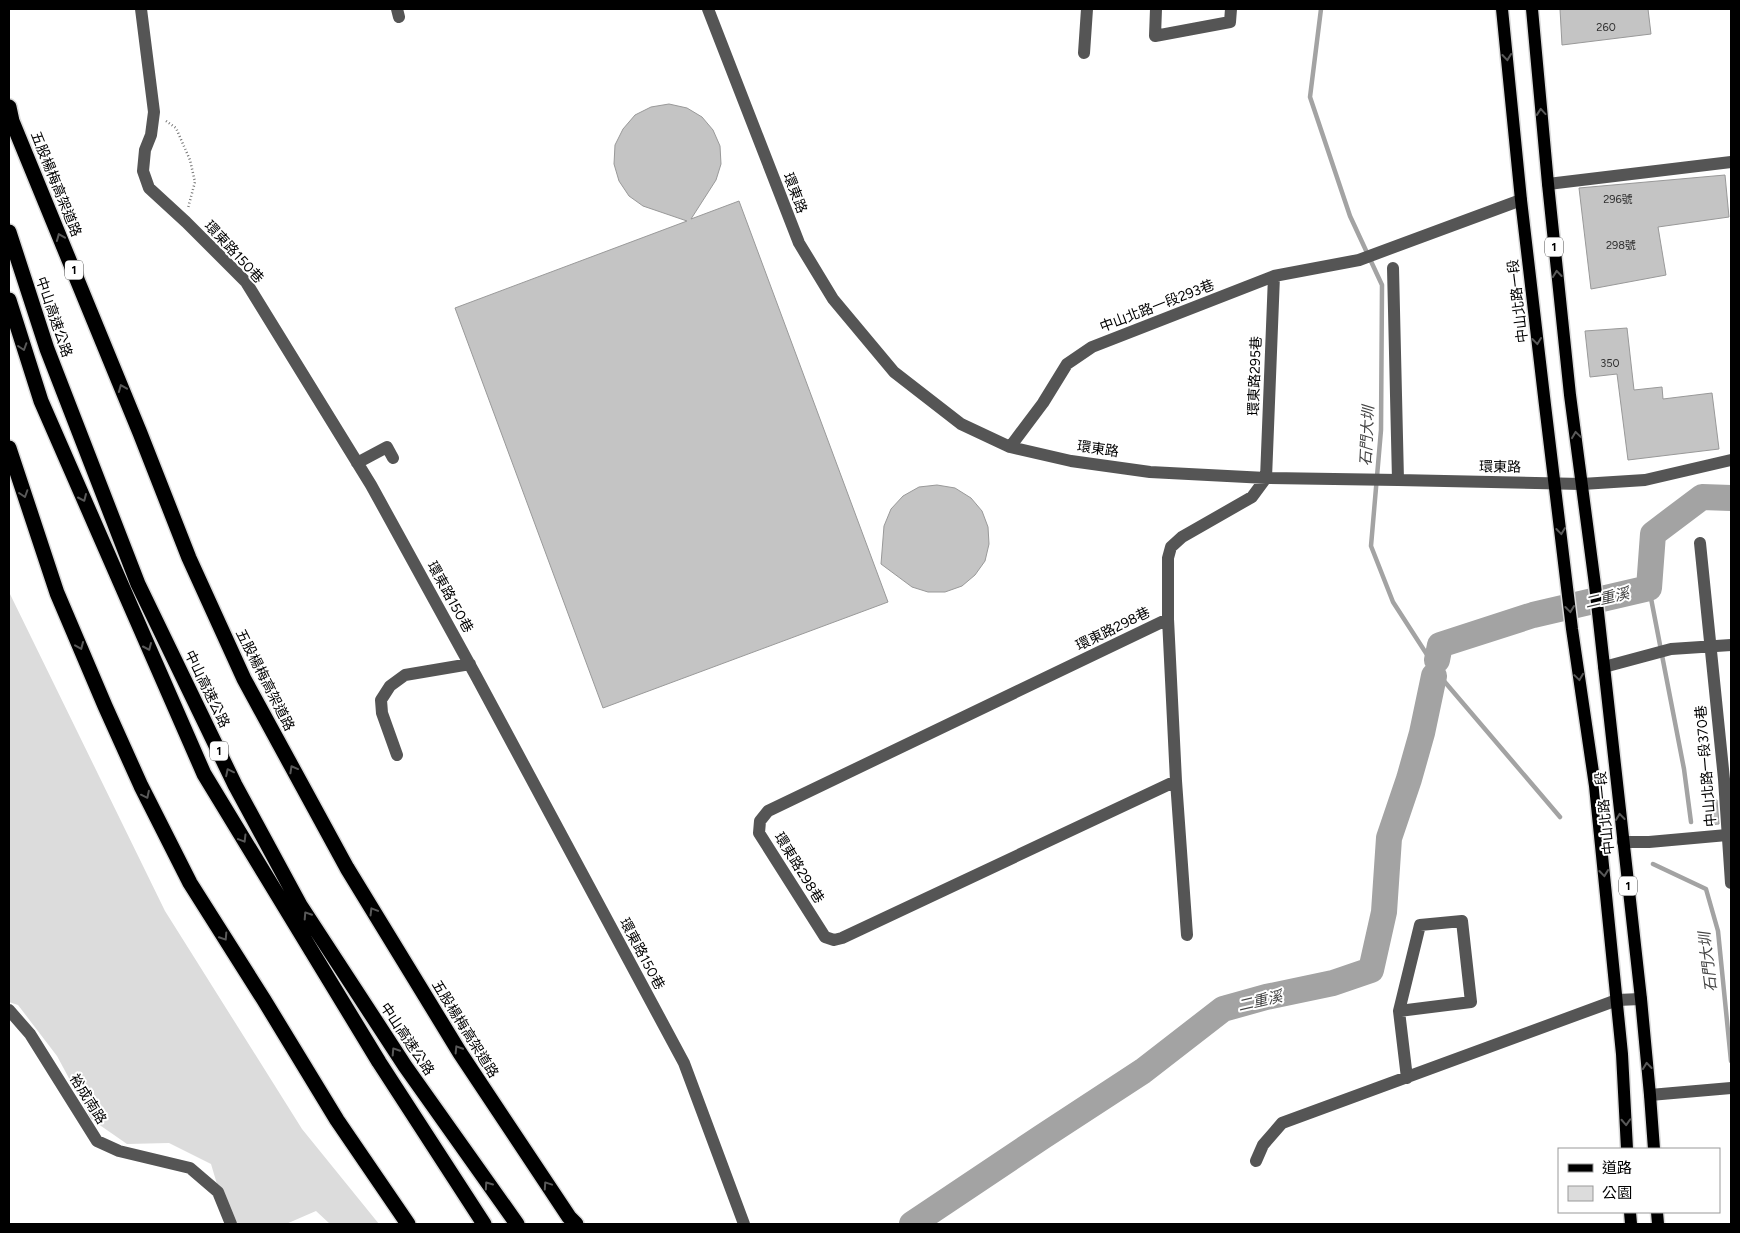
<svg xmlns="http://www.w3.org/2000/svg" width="1740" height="1233" font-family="Figtree,'Noto Sans TC',sans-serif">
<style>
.green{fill:#dcdcdc}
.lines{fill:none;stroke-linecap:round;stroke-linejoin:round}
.stream{stroke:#a3a3a3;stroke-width:4.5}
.river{stroke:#a3a3a3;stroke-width:26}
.building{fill:#c4c4c4;stroke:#999}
.major-casing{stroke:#dbdbdb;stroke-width:15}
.highway-casing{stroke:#dbdbdb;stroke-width:18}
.path{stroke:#777;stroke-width:2.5;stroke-dasharray:1 2.5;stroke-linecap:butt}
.minor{stroke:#555;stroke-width:12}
.major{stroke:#000;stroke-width:12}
.highway{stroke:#000;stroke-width:15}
.oneway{stroke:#595959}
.labels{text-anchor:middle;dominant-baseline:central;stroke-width:4;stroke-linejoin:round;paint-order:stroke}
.number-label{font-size:11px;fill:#313131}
.shield{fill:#fff;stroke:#4c4c4c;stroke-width:1}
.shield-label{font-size:12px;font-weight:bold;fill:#000}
.street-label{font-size:14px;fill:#000;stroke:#fff}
.water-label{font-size:15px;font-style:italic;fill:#444;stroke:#fff}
</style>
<rect width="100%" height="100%" fill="#fff"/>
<path class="green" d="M9,592L165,911L302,1129L379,1224H330L316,1211L286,1224H226L222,1201L211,1164L169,1143L127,1144L91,1119L57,1056L18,1005L9,1002Z"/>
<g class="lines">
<path class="stream" d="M1321,9L1310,97L1350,216L1382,285L1381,430L1371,546L1393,602L1444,681L1560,817
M1649,588L1684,769L1691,822
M1653,864L1706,889L1718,931L1731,1061"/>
<path class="river" d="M1437,660L1440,645L1533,615L1649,588L1653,534L1702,497L1731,498
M912,1224L1042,1137L1143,1071L1223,1009L1266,997L1333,983L1371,970L1384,912L1389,838L1409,779L1422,733L1434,676"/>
</g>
<path class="building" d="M1560,9H1648L1651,34L1562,45Z
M669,104L687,108L702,117L713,130L720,146L721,164L716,180L691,219L739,201L888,602L603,708L455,308L687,221L643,206L629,196L619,181L614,164L615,145L623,129L635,115L651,107Z
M1725,175L1729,217L1658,227L1666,275L1591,289L1579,188Z
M1627,328L1634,390L1662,387L1663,399L1712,393L1719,449L1628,460L1617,374L1590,377L1585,331Z
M937,485L955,488L971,498L982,511L988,527L989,544L985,561L975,575L962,586L945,592H928L912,587L881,564L884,526L891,509L903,496L919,487Z
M1707,800H1717L1719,824L1706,825Z"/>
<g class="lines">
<g class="major-casing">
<path id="major" d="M1502,9L1521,200L1545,405L1572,629L1595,786L1622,1054L1627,1149
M1532,9L1548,184L1570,395L1595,585L1641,999L1650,1095L1654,1149
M1630,1212L1631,1224
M1657,1212L1658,1224"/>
</g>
<g class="highway-casing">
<path id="highway" d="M9,107L12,121L140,433L189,558L244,679L347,868L460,1053L569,1217L576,1224
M9,232L47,349L138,584L235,785L300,905L405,1066L517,1224
M9,300L41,401L204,774L379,1062L484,1224
M9,448L57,593L105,706L141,786L190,883L264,1000L337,1120L408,1224"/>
</g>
<path class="path" d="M166,121L176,128L190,160L195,182L188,208"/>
<path class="minor" d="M141,9L154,112L151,135L145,150L143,171L149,188L186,222L246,282L371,485L476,676L684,1063L744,1224
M397,9L399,17
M708,9L799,243L833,299L894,372L961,424L1010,447L1071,461L1150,472L1266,478L1398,480L1582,484L1645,480L1731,460
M1156,9L1155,36L1230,22L1231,9
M1084,53L1087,9
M1548,184L1731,162
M1393,268L1398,480
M1010,447L1043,403L1067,364L1092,347L1274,276L1359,260L1521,200
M357,463L387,447L393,458
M1700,543L1724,779L1731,883
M1168,619L768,811L760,821L759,833L825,937L834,940L842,938L1176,781
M1604,667L1671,649L1731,645
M397,755L382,713L381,700L390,686L405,675L470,664
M1623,842H1649L1727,835
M1187,935L1176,781L1168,619V558L1171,547L1182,537L1252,497L1266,478L1274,276
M9,1010L30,1034L97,1141L119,1151L190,1168L218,1192L231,1224
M1399,1011L1420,925L1462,921L1471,1002L1399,1011L1407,1078
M1650,1095L1731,1088
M1256,1161L1263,1145L1282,1123L1617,1000L1641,999"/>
<use href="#major" class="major"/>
<use href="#highway" class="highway"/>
</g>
<defs><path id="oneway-chevron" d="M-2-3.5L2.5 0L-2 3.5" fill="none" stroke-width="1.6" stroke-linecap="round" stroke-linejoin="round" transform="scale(1.25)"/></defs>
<g class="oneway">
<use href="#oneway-chevron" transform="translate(1507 57) rotate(84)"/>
<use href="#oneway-chevron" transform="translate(1541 112) rotate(-95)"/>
<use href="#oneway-chevron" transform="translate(60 237) rotate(-112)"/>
<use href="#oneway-chevron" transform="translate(1557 274) rotate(-96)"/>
<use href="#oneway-chevron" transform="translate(1537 341) rotate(83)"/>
<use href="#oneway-chevron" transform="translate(23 347) rotate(72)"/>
<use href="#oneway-chevron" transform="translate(122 388) rotate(-112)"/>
<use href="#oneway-chevron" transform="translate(1576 435) rotate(-98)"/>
<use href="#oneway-chevron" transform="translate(24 494) rotate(72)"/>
<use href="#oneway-chevron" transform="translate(83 498) rotate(66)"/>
<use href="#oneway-chevron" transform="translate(1561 531) rotate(83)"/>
<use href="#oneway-chevron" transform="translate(1570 609) rotate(83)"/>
<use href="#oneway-chevron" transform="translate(80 646) rotate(67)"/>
<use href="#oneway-chevron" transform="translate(148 647) rotate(66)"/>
<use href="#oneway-chevron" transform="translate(1579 677) rotate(82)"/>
<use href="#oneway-chevron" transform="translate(293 769) rotate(-119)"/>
<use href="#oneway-chevron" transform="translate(229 772) rotate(-116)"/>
<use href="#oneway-chevron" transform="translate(146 795) rotate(64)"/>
<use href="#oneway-chevron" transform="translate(1620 817) rotate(-96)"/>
<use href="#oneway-chevron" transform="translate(243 839) rotate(59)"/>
<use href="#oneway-chevron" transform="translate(1604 873) rotate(84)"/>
<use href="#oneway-chevron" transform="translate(373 911) rotate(-121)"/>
<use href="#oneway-chevron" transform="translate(307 915) rotate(-123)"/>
<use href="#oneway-chevron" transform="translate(224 937) rotate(57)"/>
<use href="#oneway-chevron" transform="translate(458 1049) rotate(-122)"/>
<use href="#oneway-chevron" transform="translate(395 1051) rotate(-123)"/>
<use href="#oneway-chevron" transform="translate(1647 1066) rotate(-96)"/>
<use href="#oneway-chevron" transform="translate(1626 1122) rotate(87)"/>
<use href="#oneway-chevron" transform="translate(488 1185) rotate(-125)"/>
<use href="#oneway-chevron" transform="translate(547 1185) rotate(-124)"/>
</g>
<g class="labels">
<g class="number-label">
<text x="1606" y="27">260</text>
<text x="1618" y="199">296號</text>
<text x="1621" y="245">298號</text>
<text x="1610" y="363">350</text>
</g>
<g class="shield">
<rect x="1545" y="237.5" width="18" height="19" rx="4"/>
<rect x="65" y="260.5" width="18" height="19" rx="4"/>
<rect x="210" y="741.5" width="18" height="19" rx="4"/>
<rect x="1619" y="876.5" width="18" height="19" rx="4"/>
</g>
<g class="shield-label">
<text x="1554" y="247">1</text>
<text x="74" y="270">1</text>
<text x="219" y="751">1</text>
<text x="1628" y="886">1</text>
</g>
<g class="street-label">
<text transform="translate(56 184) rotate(68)">五股楊梅高架道路</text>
<text transform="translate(795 193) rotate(69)">環東路</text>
<text transform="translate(234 252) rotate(47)">環東路150巷</text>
<text transform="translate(1518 301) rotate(-97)">中山北路一段</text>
<text transform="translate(1157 306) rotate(-21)">中山北路一段293巷</text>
<text transform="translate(54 317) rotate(71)">中山高速公路</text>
<text transform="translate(1255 376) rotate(-88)">環東路295巷</text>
<text transform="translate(1098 449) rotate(8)">環東路</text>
<text transform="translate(1500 467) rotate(1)">環東路</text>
<text transform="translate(450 597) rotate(61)">環東路150巷</text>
<text transform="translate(1113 629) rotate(-26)">環東路298巷</text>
<text transform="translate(265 680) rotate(63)">五股楊梅高架道路</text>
<text transform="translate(207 689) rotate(64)">中山高速公路</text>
<text transform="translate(1706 766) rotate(-95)">中山北路一段370巷</text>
<text transform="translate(1605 813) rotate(-96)">中山北路一段</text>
<text transform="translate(799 868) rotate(58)">環東路298巷</text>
<text transform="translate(642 954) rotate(62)">環東路150巷</text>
<text transform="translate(465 1029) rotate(58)">五股楊梅高架道路</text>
<text transform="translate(407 1039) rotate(56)">中山高速公路</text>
<text transform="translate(88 1099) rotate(58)">裕成南路</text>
</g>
<g class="water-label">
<text transform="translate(1367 436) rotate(-87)">石門大圳</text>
<text transform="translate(1607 598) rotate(-13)">二重溪</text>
<text transform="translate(1708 962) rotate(-97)">石門大圳</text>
<text transform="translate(1260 1001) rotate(-13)">二重溪</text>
</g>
</g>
<rect width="1740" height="1233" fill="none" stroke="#000000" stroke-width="20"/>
<rect x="1558" y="1148" width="162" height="65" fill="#ffffff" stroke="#999999"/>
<rect x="1568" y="1164" width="25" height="8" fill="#000000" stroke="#999999"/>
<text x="1602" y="1173" font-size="15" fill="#000000">道路</text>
<rect x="1568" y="1186" width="25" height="15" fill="#dcdcdc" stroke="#999999"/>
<text x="1602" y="1198" font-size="15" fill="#000000">公園</text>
</svg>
